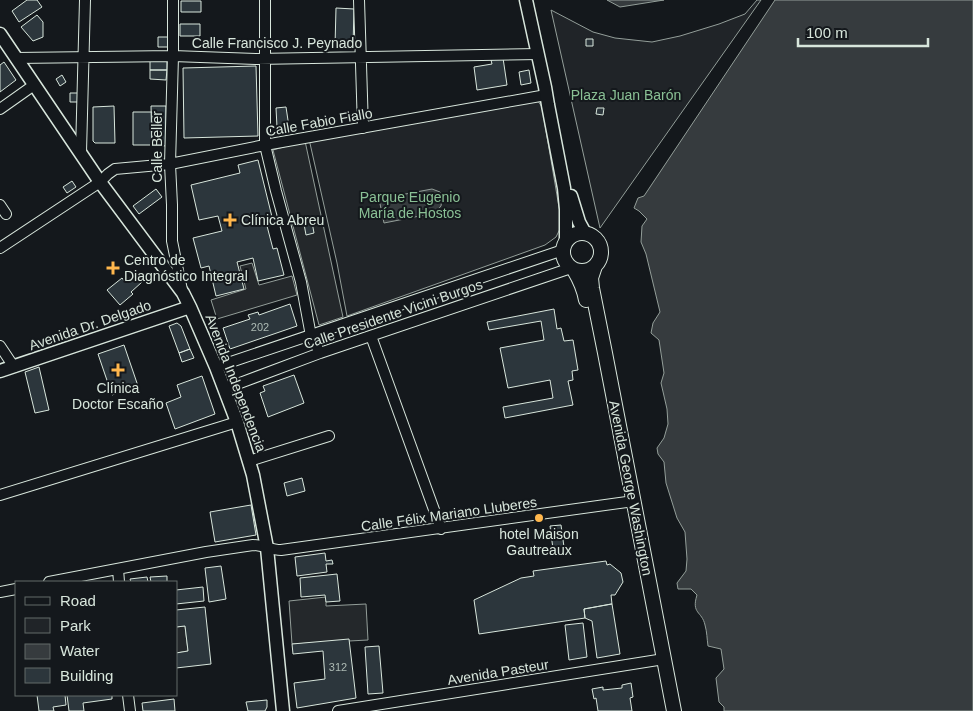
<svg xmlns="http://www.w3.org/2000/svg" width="973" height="711" font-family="Arial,sans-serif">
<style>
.green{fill:#202428;stroke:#939e99}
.parking{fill:#24282b;stroke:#939e99}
.water{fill:#363b3e;stroke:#939e99}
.building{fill:#2c363c;stroke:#d8e6dc}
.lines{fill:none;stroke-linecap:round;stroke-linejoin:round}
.minor-casing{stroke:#d8e6dc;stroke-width:12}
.major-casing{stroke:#d8e6dc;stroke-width:15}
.highway-casing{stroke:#d8e6dc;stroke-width:16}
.minor{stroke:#14181c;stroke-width:10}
.major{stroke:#14181c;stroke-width:12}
.highway{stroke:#14181c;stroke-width:14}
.poi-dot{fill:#ffb74d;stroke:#14181c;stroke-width:2}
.labels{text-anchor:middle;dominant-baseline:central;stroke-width:4;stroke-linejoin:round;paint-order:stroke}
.number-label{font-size:11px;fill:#adbab4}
.street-label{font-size:14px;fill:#d8e6dc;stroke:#14181c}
.park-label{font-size:14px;fill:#8ac095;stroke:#14181c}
.poi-label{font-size:14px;fill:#d8e6dc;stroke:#14181c;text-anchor:start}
</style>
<rect width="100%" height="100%" fill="#14181c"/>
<path class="green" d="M757,0H761L600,228L551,10L593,32L615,38L652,42L680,36L719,24L745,14Z
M538,101L542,107L562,225L556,237L545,245L347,316L337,263L309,139Z"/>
<path class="parking" d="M305,141L343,317L319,325L273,150Z
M252,263L259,285L292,276L297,295L217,319L211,300L246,289L240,266Z
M326,597V606L366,604L368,640L292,644L289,601Z
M185,626L188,651L176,653V627Z"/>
<path class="water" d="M607,0H664L620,7Z
M775,0H973V711H724V707L719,702L716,678L724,669L721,649L708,646C707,639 707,632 705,625C702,611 691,614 697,595L691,589H678L677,583L686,571L687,559L685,532L677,518L666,483L664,462L658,454L657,448L664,438L668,424L667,409L661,383L664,373L659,340L651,333L653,323L660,312L646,254L641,242L642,226L647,219L639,211L634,208L638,198L644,196Z
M432,189L440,192L442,199L441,206L435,213L384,223L379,199Z"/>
<path class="building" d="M27,0H37L42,7L19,22L12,11Z
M181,1H201V12H181Z
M336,8L354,9L353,46H335Z
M37,15L43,22V37L33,41L21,27Z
M180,24H200V36H180Z
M158,37H169V45L167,47H158Z
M586,39H593V46H586Z
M503,58L507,85L477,90L474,67L492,64L491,60Z
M150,59L167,61V70H150Z
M4,62L16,80L0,92V65Z
M256,66L258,136L184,138L183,68Z
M150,70H167L166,80L150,79Z
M529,70L531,83L521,85L519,72Z
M62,75L66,82L60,86L56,79Z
M70,93H78V102H70Z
M588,93L589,99L582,100L581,94Z
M114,106L115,143H95L93,141V107Z
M151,106H166V146L152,145Z
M286,107L289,127L280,129L277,127L276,108Z
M597,108H604L603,115L596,114Z
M133,112H152V145H133Z
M258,160L274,225L267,226L273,249L277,248L284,275L258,281L253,258L237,262L244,289L216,296L209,266L201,268L193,238L222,231L218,216L199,220L191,185L240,173L238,165Z
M72,181L76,187L67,193L63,187Z
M156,189L162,197L139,214L133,206Z
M312,222L314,233L306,235L304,224Z
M135,274L142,282L131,292L133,294L120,305L107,290L122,278L125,282Z
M290,304L297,326L230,349L223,328L250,319L248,315L258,312L259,315Z
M554,309L557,329L561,328L564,341L573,340L578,370L572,371L573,380L568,381L573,405L505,418L503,407L553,398L550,380L508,388L500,348L544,340L541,321L489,330L487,322Z
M177,323L181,326L190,349L179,353L169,326Z
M124,345L138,386L112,395L98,354Z
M190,349L194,358L182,362L179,353Z
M39,367L49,410L35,413L25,372Z
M294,375L304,403L268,417L260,393L265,391L263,386Z
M202,376L215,414L175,429L166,403L181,397L177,385Z
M302,478L305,491L287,496L284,483Z
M251,505L256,535L215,542L210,512Z
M561,525L564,547L553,549L550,526Z
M325,553L326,561L332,560L333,564H326L327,572L297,576L295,557Z
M606,561L607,565L610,564L621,573L623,582L615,595H611L612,604L584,609L585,618L479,634L474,600L521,578L534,576L533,571Z
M221,566L226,599L209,602L205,568Z
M337,574L340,601L326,602L325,595L301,597L300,578Z
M167,576V582H151L150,577Z
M147,577L148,582H131L130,579Z
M203,587L204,601L176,604V590Z
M611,604H612L620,654L597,658L592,621L585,618L584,609Z
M205,607L211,664L176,668V653L188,651L185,626L176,627V610Z
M583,623L587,657L569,660L565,625Z
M349,639L356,698L297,708L294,683L325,679L323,651L293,654L292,644Z
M379,646L383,693L368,694L365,647Z
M631,683L633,697L630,698L632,711H598L596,698L594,699L592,689L603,687V690L622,688V685Z
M37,695H65L66,705L53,707L54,711H39Z
M67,695H112V699L83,703L84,711H69Z
M174,699L175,711H143L142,703Z
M267,700V707L265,711H248L246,702Z"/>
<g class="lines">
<g class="minor-casing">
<path id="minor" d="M173,0V56L170,164L172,205V241L182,290
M265,0V145L276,191L301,282L311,336L320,353
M359,0L363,128
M16,58L173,56L256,59L538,54
M0,109L34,85
M81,152L85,0
M0,205L6,214
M0,248L100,182L108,174L115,169L170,164L265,145L546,95
M371,336L441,529
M0,346L14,367
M216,367L563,250
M224,389L320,353L571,268
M249,461L329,436
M0,495L237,422
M118,569L119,582
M49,582L206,552L253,545C263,545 271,550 281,550L634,501
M0,592L16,589
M128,695L130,711
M338,711L664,659"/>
</g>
<g class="major-casing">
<path id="major" d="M526,0L545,87L548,105L564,188L566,209V241
M0,34L100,182L183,293L190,307L216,367L237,422L253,475L267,548L283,711
M571,196L579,222L585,233
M0,371L190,307"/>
</g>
<g class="highway-casing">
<path id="highway" d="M563 252a19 19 0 1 1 38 0a19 19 0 1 1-38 0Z
M595,266L591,278L592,288L605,353L674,711
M574,270C580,280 584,289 586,300"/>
</g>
<use href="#minor" class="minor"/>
<use href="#major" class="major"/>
<use href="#highway" class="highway"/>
</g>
<g class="poi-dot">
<path d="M227.5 212.5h5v5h5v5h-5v5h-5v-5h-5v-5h5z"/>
<path d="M110.5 260.5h5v5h5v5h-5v5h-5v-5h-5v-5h5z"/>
<path d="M115.5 362.5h5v5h5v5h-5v5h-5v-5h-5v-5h5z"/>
<circle cx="539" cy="518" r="5"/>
</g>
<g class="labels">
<g class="number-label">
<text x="260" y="327">202</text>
<text x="338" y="667">312</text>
</g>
<g class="street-label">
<text x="277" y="43">Calle Francisco J. Peynado</text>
<text transform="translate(319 122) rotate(-10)">Calle Fabio Fiallo</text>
<text transform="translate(157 147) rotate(-90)">Calle Beller</text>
<text transform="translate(393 314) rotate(-19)">Calle Presidente Vicini Burgos</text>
<text transform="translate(90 325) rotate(-19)">Avenida Dr. Delgado</text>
<text transform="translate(236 383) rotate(69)">Avenida Independencia</text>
<text transform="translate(631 488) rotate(79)">Avenida George Washington</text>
<text transform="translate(449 514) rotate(-8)">Calle Félix Mariano Lluberes</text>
<text transform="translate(498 672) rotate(-9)">Avenida Pasteur</text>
</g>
<g class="park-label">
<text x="626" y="95">Plaza Juan Barón</text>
<text x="410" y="197">Parque Eugenio<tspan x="410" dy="16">María de Hostos</tspan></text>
</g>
<g class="poi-label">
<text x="241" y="220">Clínica Abreu</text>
<text x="124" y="260">Centro de<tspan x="124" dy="16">Diagnóstico Integral</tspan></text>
<text x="118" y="388" text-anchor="middle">Clínica<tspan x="118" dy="16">Doctor Escaño</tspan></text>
<text x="539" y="534" text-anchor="middle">hotel Maison<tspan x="539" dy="16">Gautreaux</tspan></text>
</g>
</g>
<rect x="15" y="581" width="162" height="115" fill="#14181c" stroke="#626a69"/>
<rect x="25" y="597" width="25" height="8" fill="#14181c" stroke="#626a69"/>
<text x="60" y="606" font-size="15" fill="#d8e6dc">Road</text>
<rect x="25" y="618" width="25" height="15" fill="#202428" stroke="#626a69"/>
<text x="60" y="631" font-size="15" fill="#d8e6dc">Park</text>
<rect x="25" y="644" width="25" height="15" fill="#363b3e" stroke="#626a69"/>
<text x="60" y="656" font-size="15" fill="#d8e6dc">Water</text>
<rect x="25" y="668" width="25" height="15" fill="#2c363c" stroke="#626a69"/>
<text x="60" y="681" font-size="15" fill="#d8e6dc">Building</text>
<path d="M798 38v8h130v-8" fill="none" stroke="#d8e6dc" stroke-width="2.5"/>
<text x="806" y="38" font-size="15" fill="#d8e6dc" stroke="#14181c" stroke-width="4" paint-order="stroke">100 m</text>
</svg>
